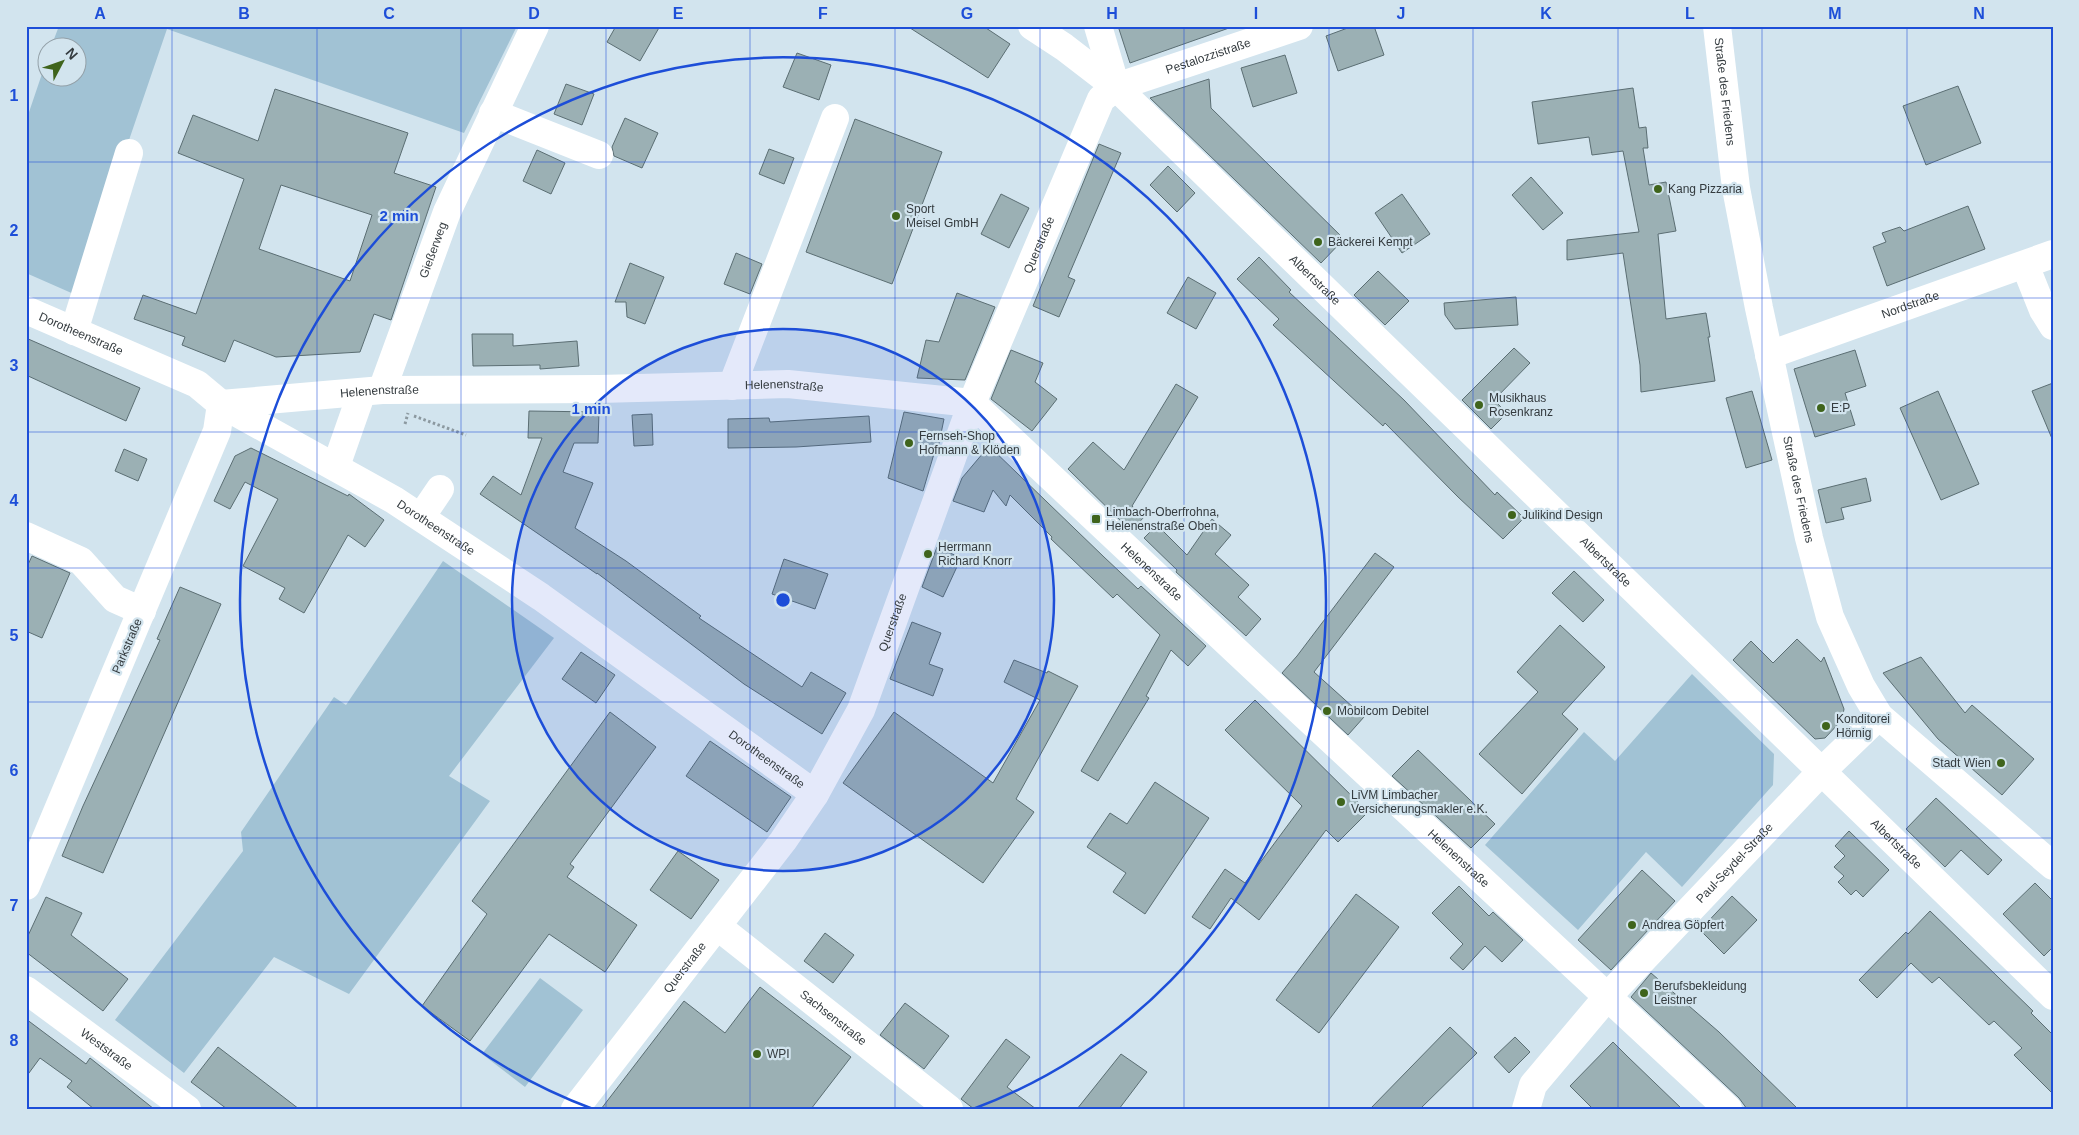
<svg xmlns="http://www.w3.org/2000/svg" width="2079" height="1135" font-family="Arial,sans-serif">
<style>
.green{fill:#a1c2d4}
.building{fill:#9bb0b4;stroke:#5b6e73;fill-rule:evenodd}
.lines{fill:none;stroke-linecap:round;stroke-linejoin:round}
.path{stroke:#8c99a0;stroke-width:3;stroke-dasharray:2.5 2.5;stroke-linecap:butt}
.minor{stroke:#fff;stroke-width:28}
.major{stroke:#fff;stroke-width:28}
.grid{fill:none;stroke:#1d4ed8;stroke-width:1;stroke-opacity:0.55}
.ring{fill:none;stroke:#1d4ed8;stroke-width:2.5}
.poi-dot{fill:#3f641c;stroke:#d2e4ee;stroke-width:2}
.labels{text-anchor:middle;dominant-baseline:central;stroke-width:4.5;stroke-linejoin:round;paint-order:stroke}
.street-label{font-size:12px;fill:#343b3f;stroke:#d2e4ee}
.poi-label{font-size:12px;fill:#343b3f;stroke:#d2e4ee;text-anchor:start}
.centre{fill:#1d4ed8;stroke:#d2e4ee;stroke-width:2.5}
.ring-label{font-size:15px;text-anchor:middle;font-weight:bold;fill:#1d4ed8;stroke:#d2e4ee;stroke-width:4.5;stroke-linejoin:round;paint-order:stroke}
.neatline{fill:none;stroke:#1d4ed8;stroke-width:2}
.grid-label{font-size:16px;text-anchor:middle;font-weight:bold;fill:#1d4ed8}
</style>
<rect width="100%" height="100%" fill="#d2e4ee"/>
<path class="green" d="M59,26H517L464,133L167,29L76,295L26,273V121L47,59L48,78H78V48L51,47Z
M443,561L554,638L449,776L490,801L349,994L274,957L184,1073L115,1020L243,851L241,832L334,697L346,705Z
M1692,674L1774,754L1773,785L1682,887L1646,852L1578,930L1485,845L1584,732L1615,761Z
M540,978L583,1010L525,1087L482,1054Z"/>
<path class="building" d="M616,26H660L640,61L607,42Z
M907,26H983L1010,44L988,78Z
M1118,26H1229V28L1130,63Z
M1353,26H1374L1384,55L1338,71L1326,36Z
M797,53L831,65L819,100L783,87Z
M1285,55L1297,93L1253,107L1241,68Z
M1209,79L1211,108L1344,239L1321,263L1150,98Z
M566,84L594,94L582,125L554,114Z
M1958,86L1981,143L1926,165L1903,106Z
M1633,88L1639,128L1646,127L1648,148H1643L1649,185L1666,182L1676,231L1658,234L1666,319L1706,313L1710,337H1708L1715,381L1641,392L1640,365L1623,253L1567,260V240L1639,232L1623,151L1592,155L1589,137L1538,144L1532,102Z
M275,89L408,133L394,173L436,187L391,320L374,314L360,352L276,357L234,340L225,362L182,345L185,337L134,319L143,295L196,314L244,179L178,153L193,115L258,141ZM281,185L372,215L350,281L259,249Z
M625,118L658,133L642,168L614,156L612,147Z
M855,119L942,152L892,284L806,252Z
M1099,144L1121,153L1068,277L1075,280L1059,317L1033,306Z
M769,149L794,158L784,184L759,174Z
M537,150L565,163L551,194L523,181Z
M1168,166L1195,193L1177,212L1150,185Z
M1531,177L1563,213L1543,230L1512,195Z
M1001,194L1029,208L1009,248L981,234Z
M1402,194L1430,234L1402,253L1375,213Z
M1968,206L1985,249L1887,286L1873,247L1886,242L1882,233L1900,227L1904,231Z
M736,253L762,264L750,294L724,284Z
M1259,257L1291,290L1289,292L1404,400L1495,495L1497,492L1524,518L1503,539L1458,497L1385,423L1383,426L1273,325L1279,319L1237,279Z
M630,263L664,277L645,324L627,317L626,302H615Z
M1378,271L1409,301L1385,325L1354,295Z
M1188,277L1216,293L1196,329L1167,313Z
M957,293L995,307L965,380L917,378L926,340L939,342Z
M1516,297L1518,325L1455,329L1445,315L1444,303Z
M472,334H513V346L577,341L579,366L540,369V365L473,366Z
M26,338L140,388L126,421L26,375Z
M1514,348L1530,363L1494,400L1507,413L1491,429L1462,400Z
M1011,350L1043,363L1035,382L1057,399L1032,431L991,399Z
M1855,350L1866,386L1845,393L1855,425L1815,437L1794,369Z
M2053,383V441L2032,391Z
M1176,384L1198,397L1132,506L1144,517L1131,531L1068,469L1093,442L1124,470Z
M1752,391L1772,460L1746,468L1726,398Z
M1938,391L1979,484L1941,500L1900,408Z
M529,411L599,412L598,443H574L563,472L593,483L575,528L626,561L701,616L699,618L802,687L811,672L846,693L822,734L744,684L597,573V574L480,494L493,476L521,495L542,438H528Z
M904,412L944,419L938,448L936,447L923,491L888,478Z
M652,414L653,445L634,446L632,415Z
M869,416L871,442L796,447L728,448V419L769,418L770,422Z
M989,446L1104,557L1138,589L1141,586L1206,646L1188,666L1171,650L1146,696L1149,698L1098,781L1081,771L1160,635L1117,594L1113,598L1051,539L1052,537L1010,495L1006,506L993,490L984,512L953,501L962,478Z
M251,448L348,496L349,494L384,520L365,547L348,535L304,613L279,599L285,588L243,566L278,499L245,482L230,509L214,501L235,456Z
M124,449L147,459L138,481L115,471Z
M1866,478L1871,501L1841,508L1844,519L1826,523L1818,490Z
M1212,519L1231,535L1215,554L1249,585L1238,597L1261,619L1246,636L1176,572L1177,570L1144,538L1157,525L1187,555Z
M937,547L961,558L943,597L922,587Z
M1375,553L1394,567L1314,672L1364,717L1348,735L1282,673L1297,656Z
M32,556L70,573L42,638L26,631V569Z
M784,559L828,574L815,609L772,594Z
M1574,571L1604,600L1583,622L1552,593Z
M180,587L221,604L103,873L62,856L83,806L160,640L157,639Z
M912,622L941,633L929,664L943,669L933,696L890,679Z
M1560,625L1605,667L1562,714L1578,729L1522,794L1479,754L1538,692L1517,672Z
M1797,639L1821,662L1824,657L1844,709L1842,720L1825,738L1815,739L1733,660L1751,641L1773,663Z
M581,652L615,675L596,703L562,679Z
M1921,657L1965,713L1972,705L2034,759L2002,795L1938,739L1883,673Z
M1014,660L1047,673L1048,671L1078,686L1016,799L1034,812L983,883L843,783L894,712L993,783L1040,700L1004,682Z
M1255,700L1368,812L1338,842L1326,830L1259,920L1231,898L1210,929L1192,917L1225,869L1245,883L1302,806L1225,730Z
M610,712L656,747L570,864L574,867L567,877L637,925L605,972L549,934L470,1041L422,1006L487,914L472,901Z
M710,741L791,797L767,832L686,776Z
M1418,750L1495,824L1471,848L1392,776Z
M1155,782L1209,818L1145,914L1113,892L1126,873L1087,847L1110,813L1127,824Z
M1936,798L2002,860L1988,875L1961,850L1945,867L1906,829Z
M1849,831L1889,870L1863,897L1856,890L1851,895L1838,882L1844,876L1834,867L1845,856L1835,846Z
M678,851L719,880L691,919L650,890Z
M1642,870L1675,901L1611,970L1578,940Z
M2035,883L2053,901V947L2044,956L2003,914Z
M1459,886L1489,916L1493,912L1523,940L1502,962L1485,946L1463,970L1450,958L1463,944L1432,913Z
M1356,894L1399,927L1319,1033L1276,1000Z
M1732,896L1757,920L1724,954L1700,930Z
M46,897L82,913L71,935L128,979L103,1011L26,952V940Z
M1930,911L2033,1011L2031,1013L2053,1035V1094L2014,1055L2022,1048L1994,1021L1989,1025L1939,977L1932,983L1911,963L1877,998L1859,980L1906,932L1908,934Z
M825,933L854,955L833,983L804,961Z
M1651,973L1719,1032L1798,1109H1747L1739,1098L1631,997Z
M760,987L851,1057L811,1109H601L684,1001L725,1033Z
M905,1003L949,1036L924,1069L880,1035Z
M26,1019L86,1064L90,1058L154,1109H94L67,1087L72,1081L40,1058L26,1077Z
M1450,1027L1477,1053L1420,1109H1370Z
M1515,1037L1530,1052L1509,1073L1494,1057Z
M1006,1039L1030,1057L1007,1087L1036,1109H974L961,1099Z
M1613,1042L1628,1057L1682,1109H1593L1570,1086Z
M218,1047L273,1089L299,1109H227L191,1082Z
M1121,1054L1147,1072L1119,1109H1077Z"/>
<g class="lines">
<path class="path" d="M414,416L466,435
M405,424L408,413"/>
<g class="minor">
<path id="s1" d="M1032,26L1064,47L1116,87L2053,996"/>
<path d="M1098,26L1116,87"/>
<path d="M493,113L599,155"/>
<path d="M2025,265L2043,310L2053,326"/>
<path d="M74,331L129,153"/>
<path id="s2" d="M1769,355L2053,254"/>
<path d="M732,386L835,118"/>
<path id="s3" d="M382,390L447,212L535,26"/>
<path id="s4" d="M221,404L382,390L599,389L788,384L972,403L1299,710L1728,1109"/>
<path id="s5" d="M221,404L394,500L541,597L815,794"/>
<path d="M336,466L362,392"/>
<path d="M421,517L440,489"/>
<path d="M26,536L81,561L115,599L142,611"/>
<path id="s6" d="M717,926L949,1109"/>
<path id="s7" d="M575,1109L783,841L815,794L861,710L972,403L1101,99L1116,87L1299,26"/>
<path id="s8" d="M1526,1109L1533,1085L1608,996L1821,772L1879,716"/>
</g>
<g class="major">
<path id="s9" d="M1717,26L1736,188L1759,308L1809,538L1830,617L1861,686L1879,716L2053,866"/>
<path id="s10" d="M26,310L197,384L221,404L217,431L26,886"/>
<path id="s11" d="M26,990L187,1109"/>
</g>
</g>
<path class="grid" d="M172,26V1109M317,26V1109M461,26V1109M606,26V1109M750,26V1109M895,26V1109M1040,26V1109M1184,26V1109M1329,26V1109M1473,26V1109M1618,26V1109M1762,26V1109M1907,26V1109M26,162H2053M26,298H2053M26,432H2053M26,568H2053M26,702H2053M26,838H2053M26,972H2053"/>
<circle cx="783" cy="600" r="271" fill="#1d4ed8" fill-opacity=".12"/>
<g class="ring">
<circle cx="783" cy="600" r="271"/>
<path d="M593 1109A543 543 0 1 1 973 1109"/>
</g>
<g class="poi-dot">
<circle cx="1658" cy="189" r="5"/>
<circle cx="896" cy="216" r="5"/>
<circle cx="1318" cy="242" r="5"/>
<circle cx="1479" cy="405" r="5"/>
<circle cx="1821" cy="408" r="5"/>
<circle cx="909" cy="443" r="5"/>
<circle cx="1512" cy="515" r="5"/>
<rect x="1091" y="514" width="10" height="10" rx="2.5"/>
<circle cx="928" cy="554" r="5"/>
<circle cx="1327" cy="711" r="5"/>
<circle cx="1826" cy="726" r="5"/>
<circle cx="2001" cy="763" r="5"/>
<circle cx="1341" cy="802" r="5"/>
<circle cx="1632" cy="925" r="5"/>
<circle cx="1644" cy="993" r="5"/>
<circle cx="757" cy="1054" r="5"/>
</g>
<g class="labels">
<g class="street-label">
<text stroke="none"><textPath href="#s7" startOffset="1265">Pestalozzistraße</textPath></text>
<text stroke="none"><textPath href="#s9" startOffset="66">Straße des Friedens</textPath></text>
<text stroke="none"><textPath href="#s7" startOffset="990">Querstraße</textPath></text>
<text stroke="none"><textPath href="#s3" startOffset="149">Gießerweg</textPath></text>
<text stroke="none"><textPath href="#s1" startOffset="381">Albertstraße</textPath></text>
<text stroke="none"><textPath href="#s2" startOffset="150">Nordstraße</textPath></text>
<text stroke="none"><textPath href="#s10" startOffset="60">Dorotheenstraße</textPath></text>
<text stroke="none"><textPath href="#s4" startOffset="564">Helenenstraße</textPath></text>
<text stroke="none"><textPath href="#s4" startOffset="159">Helenenstraße</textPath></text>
<text stroke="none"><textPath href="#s9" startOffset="471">Straße des Friedens</textPath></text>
<text stroke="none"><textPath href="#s5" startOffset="248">Dorotheenstraße</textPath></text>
<text stroke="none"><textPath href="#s1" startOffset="786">Albertstraße</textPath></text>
<text stroke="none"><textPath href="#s4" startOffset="999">Helenenstraße</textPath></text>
<text stroke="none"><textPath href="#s7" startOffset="585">Querstraße</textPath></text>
<text transform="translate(127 646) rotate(-67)">Parkstraße</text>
<text stroke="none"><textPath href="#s5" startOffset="652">Dorotheenstraße</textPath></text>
<text stroke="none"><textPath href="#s1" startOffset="1191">Albertstraße</textPath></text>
<text stroke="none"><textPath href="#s4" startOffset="1419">Helenenstraße</textPath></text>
<text stroke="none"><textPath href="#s8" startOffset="325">Paul-Seydel-Straße</textPath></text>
<text stroke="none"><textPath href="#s7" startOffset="179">Querstraße</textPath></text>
<text stroke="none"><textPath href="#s6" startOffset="148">Sachsenstraße</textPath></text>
<text stroke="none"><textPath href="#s11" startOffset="100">Weststraße</textPath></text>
</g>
<g class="poi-label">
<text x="1668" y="189">Kang Pizzaria</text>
<text x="906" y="209">Sport<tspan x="906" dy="14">Meisel GmbH</tspan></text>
<text x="1328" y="242">Bäckerei Kempt</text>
<text x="1489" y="398">Musikhaus<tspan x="1489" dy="14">Rosenkranz</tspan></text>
<text x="1831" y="408">E:P</text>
<text x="919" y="436">Fernseh-Shop<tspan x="919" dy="14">Hofmann &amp; Klöden</tspan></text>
<text x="1106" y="512">Limbach-Oberfrohna,<tspan x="1106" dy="14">Helenenstraße Oben</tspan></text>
<text x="1522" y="515">Julikind Design</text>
<text x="938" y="547">Herrmann<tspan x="938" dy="14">Richard Knorr</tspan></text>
<text x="1337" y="711">Mobilcom Debitel</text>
<text x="1836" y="719">Konditorei<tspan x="1836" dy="14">Hörnig</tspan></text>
<text x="1991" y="763" text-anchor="end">Stadt Wien</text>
<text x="1351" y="795">LiVM Limbacher<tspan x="1351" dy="14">Versicherungsmakler e.K.</tspan></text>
<text x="1642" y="925">Andrea Göpfert</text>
<text x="1654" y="986">Berufsbekleidung<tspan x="1654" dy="14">Leistner</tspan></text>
<text x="767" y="1054">WPI</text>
</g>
</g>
<circle cx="783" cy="600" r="8" class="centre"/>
<g class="ring-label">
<text x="399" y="221">2 min</text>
<text x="591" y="414">1 min</text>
</g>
<rect width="2079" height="1135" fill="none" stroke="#d2e4ee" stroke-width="55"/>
<g transform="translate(62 62) rotate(49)"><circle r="24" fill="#d2e4ee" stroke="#93a0a8"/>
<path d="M0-4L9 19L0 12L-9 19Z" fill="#3f641c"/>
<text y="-8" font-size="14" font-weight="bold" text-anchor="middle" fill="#343b3f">N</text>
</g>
<rect x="28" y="28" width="2024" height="1080" class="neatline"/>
<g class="grid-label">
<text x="100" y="19">A</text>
<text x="244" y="19">B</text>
<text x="389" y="19">C</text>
<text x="534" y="19">D</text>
<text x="678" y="19">E</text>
<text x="823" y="19">F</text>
<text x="967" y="19">G</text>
<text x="1112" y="19">H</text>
<text x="1256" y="19">I</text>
<text x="1401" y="19">J</text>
<text x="1546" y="19">K</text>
<text x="1690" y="19">L</text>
<text x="1835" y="19">M</text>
<text x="1979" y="19">N</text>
<text x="14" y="101">1</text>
<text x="14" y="236">2</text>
<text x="14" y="371">3</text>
<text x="14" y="506">4</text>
<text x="14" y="641">5</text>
<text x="14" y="776">6</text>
<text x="14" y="911">7</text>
<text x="14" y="1046">8</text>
</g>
</svg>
